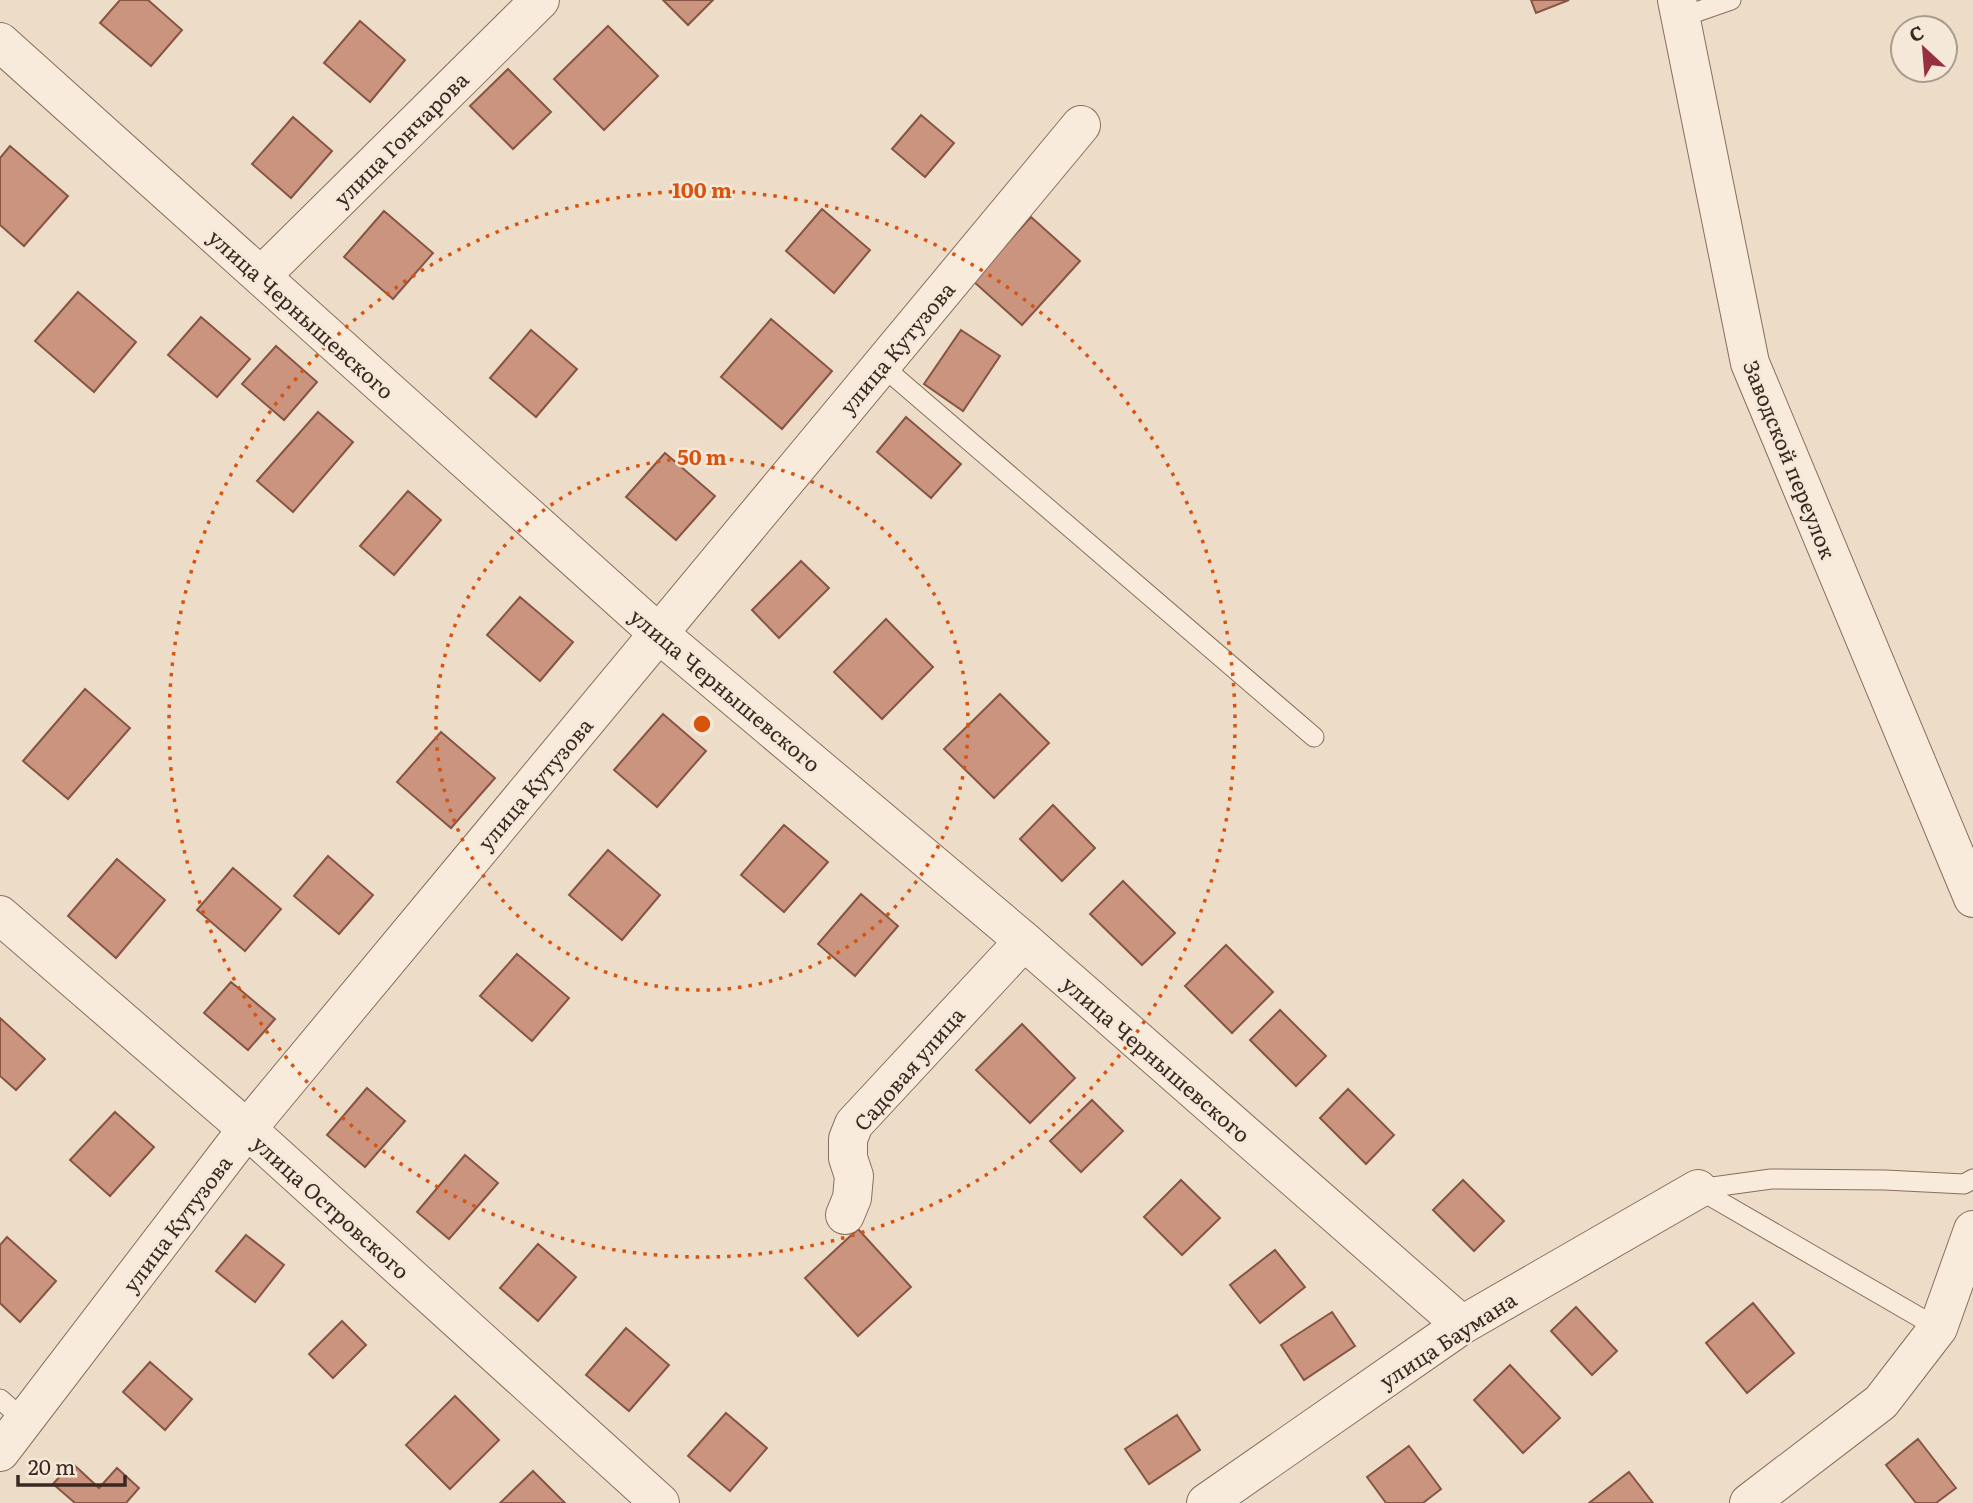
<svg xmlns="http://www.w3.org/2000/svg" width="1973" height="1503" font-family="Literata,serif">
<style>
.building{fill:#ca947f;stroke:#875544;stroke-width:2}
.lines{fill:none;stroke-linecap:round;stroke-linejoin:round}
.lane-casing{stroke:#896e5e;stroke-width:21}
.street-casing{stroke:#896e5e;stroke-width:40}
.lane{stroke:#f8ebdb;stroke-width:19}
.street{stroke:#f8ebdb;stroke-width:38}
.ring{fill:none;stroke:#d7540e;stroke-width:3.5;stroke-dasharray:3.5 7}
.labels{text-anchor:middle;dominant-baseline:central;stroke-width:5;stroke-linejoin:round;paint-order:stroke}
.street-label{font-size:21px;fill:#3a2921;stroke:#f5e8d8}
.centre{fill:#d7540e;stroke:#f5e8d8;stroke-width:3.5}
.ring-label{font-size:21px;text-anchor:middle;font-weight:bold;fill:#d7540e;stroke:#f5e8d8;stroke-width:5;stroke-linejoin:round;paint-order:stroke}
</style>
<rect width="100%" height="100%" fill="#edddc8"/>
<path class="building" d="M120,0H148L182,30L151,66L100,23Z
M663,0H713L688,25Z
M1531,0H1569L1536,13Z
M360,21L405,60L370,102L324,63Z
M608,26L658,76L604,130L554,79Z
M508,69L551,112L513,149L470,106Z
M921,115L954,143L925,177L892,149Z
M293,117L332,151L291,198L252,164Z
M10,146L68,196L24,246L0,225V158Z
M822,209L870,250L834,293L786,251Z
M384,211L433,253L393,299L344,257Z
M1031,217L1080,261L1022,325L973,281Z
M78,292L136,342L94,392L35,341Z
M201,317L250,359L217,397L168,355Z
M771,319L832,371L782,429L721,377Z
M531,330L577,369L536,417L490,378Z
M961,330L1000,356L963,411L924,384Z
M276,346L317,382L284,420L242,384Z
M318,412L353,442L293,512L257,481Z
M906,417L961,464L931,498L877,452Z
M665,453L715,496L676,540L626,497Z
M408,491L441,520L394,575L360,546Z
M801,561L829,588L779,638L752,610Z
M520,597L573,642L540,681L487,635Z
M886,619L933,667L882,719L834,672Z
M85,689L130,728L68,799L23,761Z
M1000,694L1049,743L994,798L944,749Z
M663,714L706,751L657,807L614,770Z
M441,732L495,778L451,828L397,782Z
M1053,805L1095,848L1062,881L1020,839Z
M784,825L828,862L784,912L741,875Z
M608,850L660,895L622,940L569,895Z
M328,856L373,895L339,934L294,896Z
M117,859L165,900L116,958L68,916Z
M233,868L281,909L245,951L197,910Z
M1123,881L1175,933L1142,965L1090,914Z
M861,894L898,926L855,976L818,944Z
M1226,945L1273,992L1232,1033L1185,986Z
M517,954L569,998L532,1041L480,996Z
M231,982L275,1019L248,1050L204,1013Z
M1280,1010L1326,1056L1296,1086L1250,1040Z
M0,1018L45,1059L16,1090L0,1076Z
M1022,1024L1075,1078L1030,1123L976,1070Z
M367,1088L405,1121L365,1167L327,1135Z
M1348,1089L1394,1135L1366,1164L1320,1118Z
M1092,1100L1123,1131L1081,1172L1050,1141Z
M115,1112L154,1147L110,1196L70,1160Z
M465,1155L498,1183L449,1239L417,1212Z
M1181,1180L1220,1218L1182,1255L1144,1217Z
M1463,1180L1504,1221L1474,1251L1433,1210Z
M858,1229L911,1287L858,1336L805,1278Z
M246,1235L284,1265L255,1302L216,1271Z
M7,1237L56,1281L20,1322L0,1303V1245Z
M538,1244L576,1277L538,1321L500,1288Z
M1275,1250L1305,1287L1260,1323L1230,1285Z
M1753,1303L1794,1353L1747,1393L1706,1343Z
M1576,1307L1617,1351L1592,1375L1551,1331Z
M1332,1312L1355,1346L1304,1380L1281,1345Z
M342,1321L366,1345L333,1378L309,1354Z
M626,1328L669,1365L629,1411L586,1375Z
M150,1362L192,1399L165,1430L123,1392Z
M1510,1365L1560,1418L1523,1453L1474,1400Z
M455,1396L499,1440L450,1489L406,1445Z
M726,1413L767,1448L730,1491L688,1456Z
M1177,1415L1200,1450L1149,1484L1125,1449Z
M1918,1439L1956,1488L1936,1503H1916L1886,1465Z
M1409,1446L1441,1489L1423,1503H1386L1367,1477Z
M72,1463L99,1488L117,1468L139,1488L126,1503H75L53,1484Z
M533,1471L565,1503H500Z
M1629,1472L1653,1503H1589Z"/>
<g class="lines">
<g class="lane-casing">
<path id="lane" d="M1682,17L1731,0
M881,365L1314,737
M1938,1328L1698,1189L1771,1179L1885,1180L1964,1184L1973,1179
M0,1399L25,1421"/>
</g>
<g class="street-casing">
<path id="street" d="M1677,0L1750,363L1973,898
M0,42L658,633L1024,941L1462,1325
M261,276L540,0
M0,915L247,1129L660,1503
M845,1215L852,1198L854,1176L848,1158V1139L854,1124L1024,941
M0,1452L247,1129L1081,125
M1206,1503L1462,1325L1698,1189
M1749,1503L1881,1402L1938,1328L1973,1230"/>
</g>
<use href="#lane" class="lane"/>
<use href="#street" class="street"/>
</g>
<g class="ring">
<circle cx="702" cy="724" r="266"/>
<circle cx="702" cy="724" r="533"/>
</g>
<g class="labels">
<g class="street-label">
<text transform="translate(400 138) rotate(-45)">улица Гончарова</text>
<text transform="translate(302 313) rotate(42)">улица Чернышевского</text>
<text transform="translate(896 347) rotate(-50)">улица Кутузова</text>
<text transform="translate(1791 459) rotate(68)">Заводской переулок</text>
<text transform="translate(726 689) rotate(40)">улица Чернышевского</text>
<text transform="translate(534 783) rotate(-50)">улица Кутузова</text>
<text transform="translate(1157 1058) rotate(41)">улица Чернышевского</text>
<text transform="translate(908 1068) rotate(-49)">Садовая улица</text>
<text transform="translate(332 1206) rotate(42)">улица Островского</text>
<text transform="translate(176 1223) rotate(-53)">улица Кутузова</text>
<text transform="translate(1447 1339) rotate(-33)">улица Баумана</text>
</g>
</g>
<circle cx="702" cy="724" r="10" class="centre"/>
<g class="ring-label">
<text x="702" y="198">100 m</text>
<text x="702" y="465">50 m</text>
</g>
<g transform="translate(1924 49) rotate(334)"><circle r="33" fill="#f5e8d8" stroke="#aa9c8f" stroke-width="2"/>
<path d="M0-5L12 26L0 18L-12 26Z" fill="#962f3f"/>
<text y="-10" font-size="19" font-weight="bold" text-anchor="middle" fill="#3a2921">С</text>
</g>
<path d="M18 1475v10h107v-10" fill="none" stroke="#3a2921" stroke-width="3.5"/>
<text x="28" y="1475" font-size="21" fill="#3a2921" stroke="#f5e8d8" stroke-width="5" paint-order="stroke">20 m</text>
</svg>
